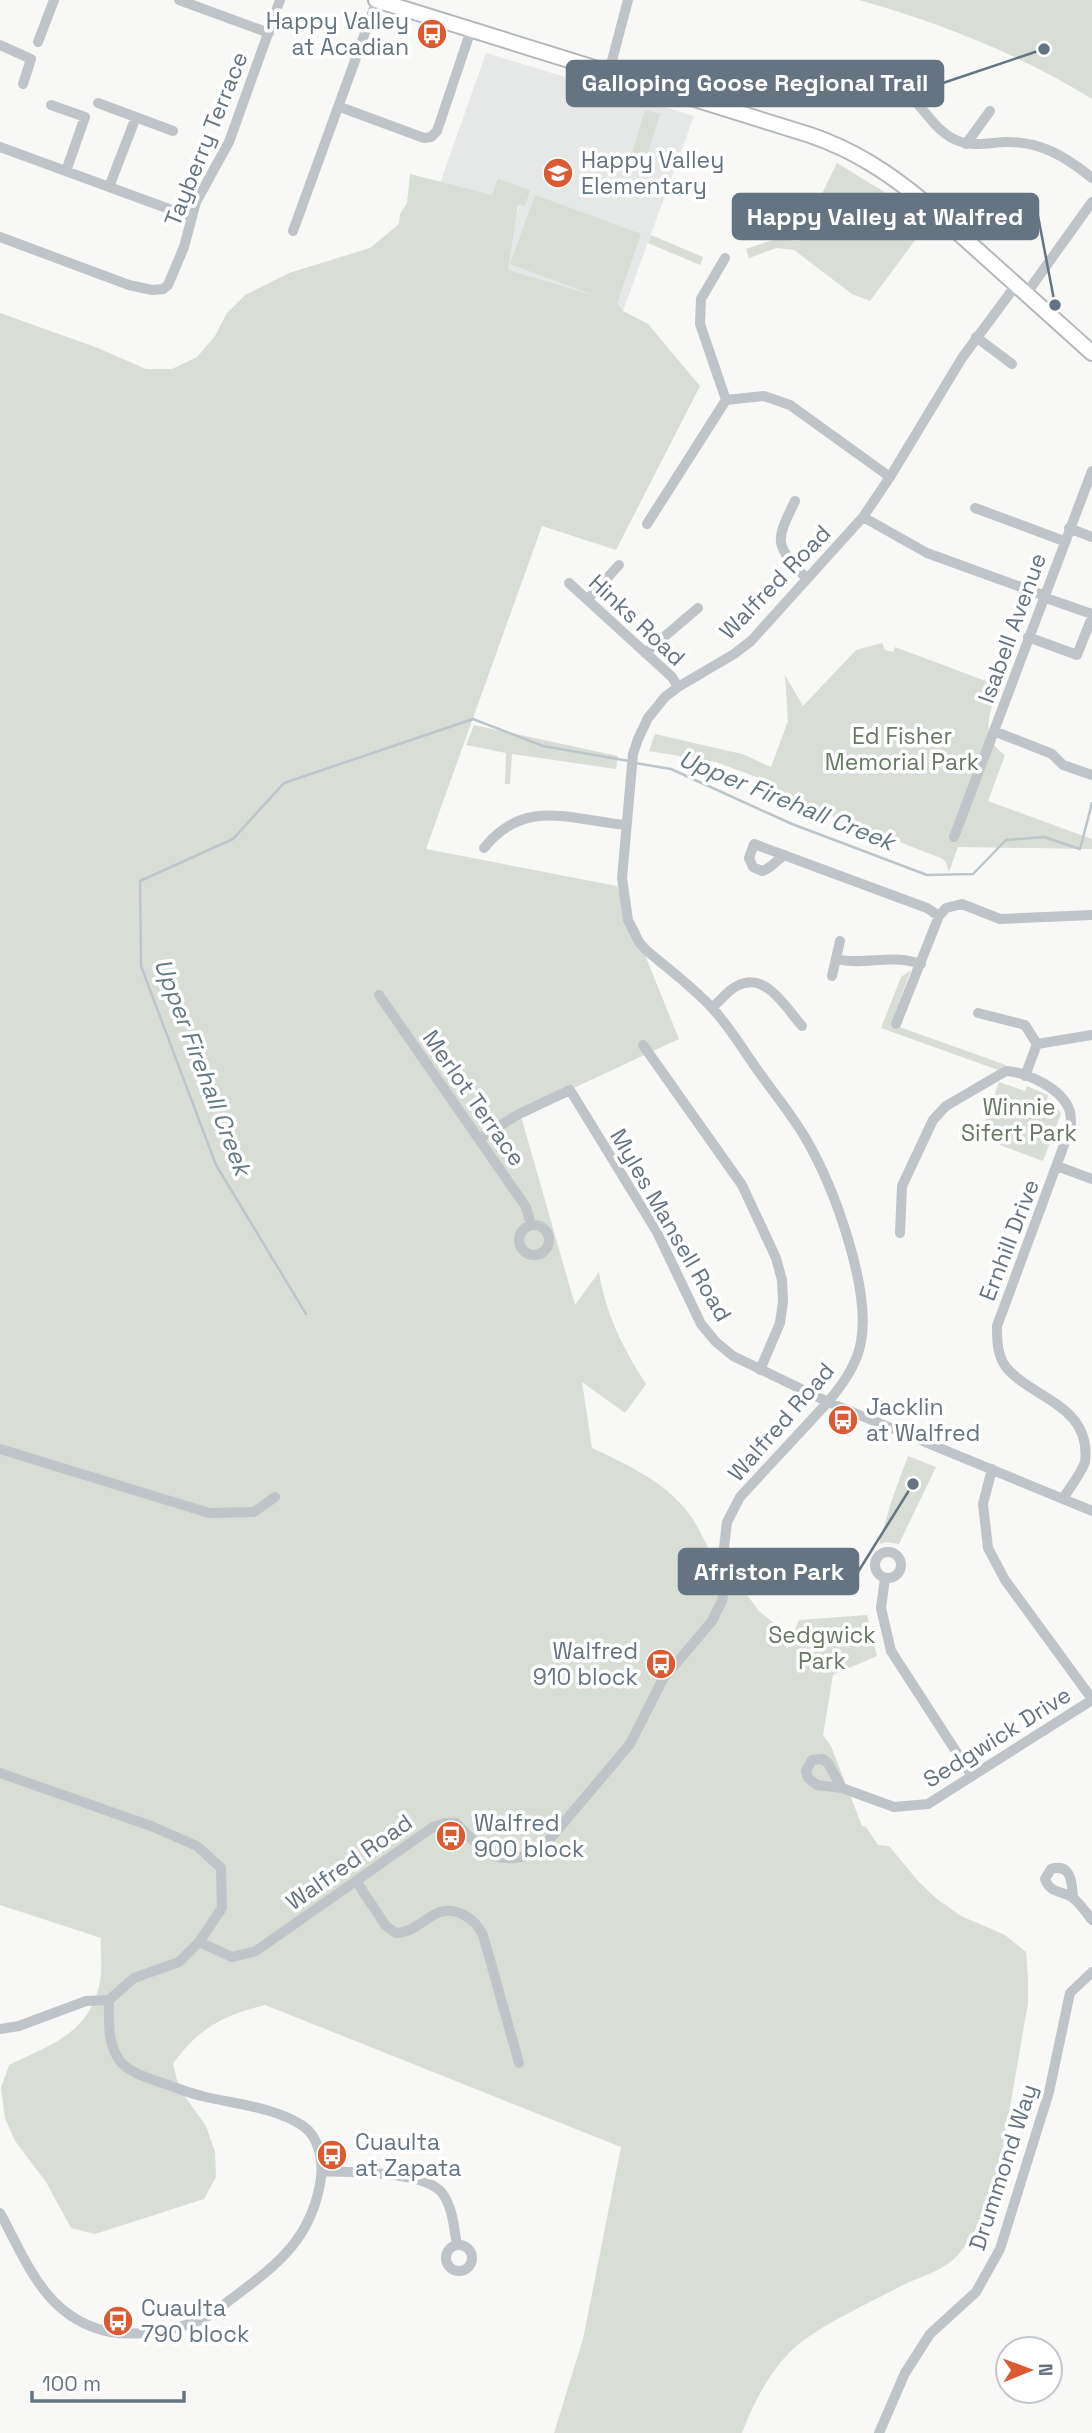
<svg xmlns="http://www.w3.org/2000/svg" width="1092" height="2433" font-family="'Space Grotesk',sans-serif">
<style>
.built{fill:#e6e7e7}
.green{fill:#d8ddd5}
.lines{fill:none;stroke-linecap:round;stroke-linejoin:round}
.stream{stroke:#bbc5ca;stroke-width:2.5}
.secondary-casing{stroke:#b2b8bc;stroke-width:18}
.street{stroke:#bfc4c8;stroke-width:10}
.secondary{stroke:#fff;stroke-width:14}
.labels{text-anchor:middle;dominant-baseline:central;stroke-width:7;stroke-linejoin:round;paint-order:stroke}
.poi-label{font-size:23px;fill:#657480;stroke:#fff;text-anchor:start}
.street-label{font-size:23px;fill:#657480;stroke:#fff}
.park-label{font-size:23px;fill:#677863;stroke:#fff}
.water-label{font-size:24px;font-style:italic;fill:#647981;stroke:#fff}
.leader{fill:none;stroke:#657480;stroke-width:2.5}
.callout-dot{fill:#657480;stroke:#fff;stroke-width:2.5}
.callout{fill:#657480;stroke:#657480;stroke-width:2.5}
.callout-label{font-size:24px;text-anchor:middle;font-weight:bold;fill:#fff}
</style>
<rect width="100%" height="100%" fill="#f8f8f6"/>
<path class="built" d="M486,53L694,116L623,311L496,273L519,207L440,183Z"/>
<path class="green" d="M859,0H1092V99C1019,54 941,23 859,0Z
M645,110L660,114L646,159L632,154Z
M837,163L883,191L925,227L870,301L852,294L794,250L777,248L749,258L746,249L776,239L799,241Z
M410,174L492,195L498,179L530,190L525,206L518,204L508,270L599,297L510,264L535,195L641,234L617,303L623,311L648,324L700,386L616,550L542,526L426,849L617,886L679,1039L520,1113L575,1305L599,1272C606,1315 623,1348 646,1384L625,1413L582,1382L592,1448C622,1462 657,1478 680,1503C693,1516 701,1533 709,1550L716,1552L727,1577L742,1588L759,1611L775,1624L787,1649L799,1620L867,1615L877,1656L833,1675L823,1735L831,1746L862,1826L866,1827L878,1845L889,1846L919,1882L937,1899L961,1916L1005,1935L1026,1952L1028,1977V2003L997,2182C987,2208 975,2238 955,2258C941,2272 921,2276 903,2285C870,2303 819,2325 792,2350C769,2372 753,2404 742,2433H554L583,2339L621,2147L265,2005C224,2015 197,2029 173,2064L179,2088L206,2126L215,2152L216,2177L204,2199L95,2234L71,2228L46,2182L15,2141L5,2118L1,2088L9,2065C52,2044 89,2034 100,1982C103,1968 100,1952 101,1938L0,1905V313L98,348L146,369H172L197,357L215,336L227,313L245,295L289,273L370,248L399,224L400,214L407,203Z
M651,235L703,257L700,265L648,243Z
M882,643L885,650L893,652L895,647L994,684L997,675L1003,678C993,704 975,735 1005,755L988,801L1092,839V849L958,847L949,872L946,862L941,858L762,789L765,780L716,762L649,751L655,734L742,754L771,767L788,721L785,675L803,706L856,650Z
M474,725L618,756L616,769L512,754L510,784H505L506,753L466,745Z
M911,970L891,1024L1006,1065L998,1070L881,1028L901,977Z
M999,1082L1025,1091L1027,1086L1048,1095L1047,1099C1056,1102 1057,1105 1061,1114L1043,1161L979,1137Z
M908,1456L936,1467L899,1544L887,1542L879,1544L891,1502Z"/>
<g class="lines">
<path class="stream" d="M635,763L671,769L792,824L927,875L973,874L1006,840L1044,837L1080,849L1092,803
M306,1314L216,1165L141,966L140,881L233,839L284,783L473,719L543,746L629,761"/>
<g class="secondary-casing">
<path id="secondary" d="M376,0L810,135C854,150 889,173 924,202L1092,353"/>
</g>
<path class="street" d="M179,0L269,33
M38,42L54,0
M0,45L31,59L23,84
M609,72L628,0
M894,80C917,96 932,130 956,140C972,147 987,143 1004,142C1040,141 1065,156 1092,178
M98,103L173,131
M51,105L85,117L66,171
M340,107L424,138L431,137L437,131L471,30
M966,144L990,111
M0,147L191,217
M109,187L136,117
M293,231L377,0
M0,237L129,285L152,290L163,289L168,285L184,247L196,202L229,142L280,0
M725,258L701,299L700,324L726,400
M1026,294L1092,202
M976,337L1012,364
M726,400L764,396L790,405L890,477
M795,501C774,544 775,544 807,579
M975,508L1064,541
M863,517L927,553L1043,595
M647,524L726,400
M1069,528L1092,537
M569,583L672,677L678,687
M1043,597L1092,614
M588,599L619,565
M1028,637L1077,655L1090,622
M645,653L698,608
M994,731L1052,754L1063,765L1092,775
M954,837L1092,471
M484,848C524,797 572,820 626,825
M785,855C776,860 771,869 762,871L753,867L749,858L754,844L927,908L939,916L946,908L962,904L1000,919L1092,915
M836,959C866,966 889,953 921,964
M832,976L840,941
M379,995L526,1207L531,1225
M712,1008C720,1001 728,990 737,986C765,970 786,1008 802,1026
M978,1013L1025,1025L1037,1044
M896,1024L939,916
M1037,1044L1092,1035
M643,1045L742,1185L776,1258L782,1280L783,1302L780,1323L760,1370
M1025,1076L1037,1044
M479,1139L517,1115L570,1090L657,1232L701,1324L716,1342L733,1356L828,1402L1092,1511
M1057,1166L1092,1179
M519 1240a15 15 0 1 1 30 0a15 15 0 1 1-30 0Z
M900,1233L902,1186L933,1120L946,1106L1006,1071C1026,1072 1061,1088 1069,1109C1071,1113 1071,1121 1071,1126L997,1326C997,1340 997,1355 1006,1367C1032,1399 1092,1405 1085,1462C1081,1474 1069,1488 1063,1499
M0,1449L209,1513L254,1512L275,1497
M992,1469L983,1504L988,1548L1005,1580L1092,1699
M875 1565a13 13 0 1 1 26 0a13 13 0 1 1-26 0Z
M885,1578L881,1608L891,1651L972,1776
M0,1773L151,1826L197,1846L221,1868L222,1908L199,1942L179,1962L134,1978L109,2000C109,2020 107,2044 120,2061C130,2073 148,2078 162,2083C175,2087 188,2093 202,2096C234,2104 275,2107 303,2126C319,2137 323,2160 321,2178C311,2247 267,2271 217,2310C193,2329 139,2337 110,2332C46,2319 28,2264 0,2213
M842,1788L828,1763L823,1759L812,1760L806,1771L808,1778L817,1785L842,1788L894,1807L928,1804L1092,1700
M356,1881L386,1926L396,1933C423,1933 433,1899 464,1915C474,1920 478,1926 483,1935L519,2063
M1073,1897C1072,1882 1071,1863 1051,1869L1045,1879C1050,1894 1062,1890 1073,1898C1080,1903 1086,1913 1092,1920
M199,1942L232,1957L256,1951L433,1827L445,1823H456C486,1853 494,1868 539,1852L630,1744L663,1679L712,1621L722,1601L727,1577L724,1548L727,1522L740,1497L828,1402C842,1385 857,1365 861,1342C871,1288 834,1187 806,1139C791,1113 771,1090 754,1065C741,1047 729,1026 713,1009C693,987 668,969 645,949L639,942L628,920L622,878L633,754L638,739L648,718L665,697L678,687L734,654L751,641L863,517L890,477L962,358L1016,285
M0,2029L19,2026L86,2001L109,2000
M322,2171C351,2173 424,2170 442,2193C453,2207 454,2229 457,2245
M446 2258a13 13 0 1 1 26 0a13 13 0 1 1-26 0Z
M879,2433L905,2373L930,2334L976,2292L1000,2249L1049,2092L1070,1993L1092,1972"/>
<use href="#secondary" class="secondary"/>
</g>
<defs>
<g id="bus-disc" transform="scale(1.575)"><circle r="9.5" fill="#dc5a32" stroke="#fff"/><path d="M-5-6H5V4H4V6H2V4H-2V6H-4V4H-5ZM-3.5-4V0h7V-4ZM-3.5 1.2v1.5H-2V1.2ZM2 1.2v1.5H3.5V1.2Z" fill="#fff"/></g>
<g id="school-disc" transform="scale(1.575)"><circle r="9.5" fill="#dc5a32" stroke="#fff"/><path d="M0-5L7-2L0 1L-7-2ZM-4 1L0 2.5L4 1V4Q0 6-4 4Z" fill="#fff"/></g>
</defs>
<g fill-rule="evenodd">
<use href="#bus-disc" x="432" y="34"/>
<use href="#school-disc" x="558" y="173"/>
<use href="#bus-disc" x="843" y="1420"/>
<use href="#bus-disc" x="661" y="1664"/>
<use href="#bus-disc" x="451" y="1836"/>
<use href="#bus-disc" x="332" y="2155"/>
<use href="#bus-disc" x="118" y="2321"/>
</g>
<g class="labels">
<g class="poi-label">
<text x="409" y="21" text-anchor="end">Happy Valley<tspan x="409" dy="26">at Acadian</tspan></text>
<text x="581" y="160">Happy Valley<tspan x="581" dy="26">Elementary</tspan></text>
<text x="866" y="1407">Jacklin<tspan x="866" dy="26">at Walfred</tspan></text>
<text x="638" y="1651" text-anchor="end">Walfred<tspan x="638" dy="26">910 block</tspan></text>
<text x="474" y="1823">Walfred<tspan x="474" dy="26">900 block</tspan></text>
<text x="355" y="2142">Cuaulta<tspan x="355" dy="26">at Zapata</tspan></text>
<text x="141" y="2308">Cuaulta<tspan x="141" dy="26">790 block</tspan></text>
</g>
<g class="street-label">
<text transform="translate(206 139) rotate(-68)">Tayberry Terrace</text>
<text transform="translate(775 582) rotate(-46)">Walfred Road</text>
<text transform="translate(637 620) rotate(43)">Hinks Road</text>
<text transform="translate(1012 628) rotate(-70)">Isabell Avenue</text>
<text transform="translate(474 1098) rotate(55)">Merlot Terrace</text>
<text transform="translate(671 1225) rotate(60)">Myles Mansell Road</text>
<text transform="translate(1009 1240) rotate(-69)">Ernhill Drive</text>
<text transform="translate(781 1422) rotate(-49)">Walfred Road</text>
<text transform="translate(997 1737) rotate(-32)">Sedgwick Drive</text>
<text transform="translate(349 1862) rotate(-35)">Walfred Road</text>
<text transform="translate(1003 2167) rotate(-72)">Drummond Way</text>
</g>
<g class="park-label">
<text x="902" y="736">Ed Fisher<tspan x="902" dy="26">Memorial Park</tspan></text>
<text x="1019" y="1107">Winnie<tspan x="1019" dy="26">Sifert Park</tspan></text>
<text x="822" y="1635">Sedgwick<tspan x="822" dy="26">Park</tspan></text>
</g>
<g class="water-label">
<text transform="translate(787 800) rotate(22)">Upper Firehall Creek</text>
<text transform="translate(203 1067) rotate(69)">Upper Firehall Creek</text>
</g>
</g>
<path class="leader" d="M1044 49L943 83M1055 305L1038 216M913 1484L858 1572"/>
<g class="callout-dot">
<circle cx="1044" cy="49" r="7"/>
<circle cx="1055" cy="305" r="7"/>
<circle cx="913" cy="1484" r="7"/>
</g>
<g class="callout">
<rect x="567" y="61" width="376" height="45" rx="7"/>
<rect x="733" y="194" width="305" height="45" rx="7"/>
<rect x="679" y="1549" width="179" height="45" rx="7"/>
</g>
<g class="callout-label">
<text x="755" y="91">Galloping Goose Regional Trail</text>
<text x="885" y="225">Happy Valley at Walfred</text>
<text x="769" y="1580">Afriston Park</text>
</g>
<g transform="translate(1029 2370) rotate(89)"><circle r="33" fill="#ffffff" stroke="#c1c7cc" stroke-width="2"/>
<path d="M0-5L12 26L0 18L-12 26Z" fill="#dc5a32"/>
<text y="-10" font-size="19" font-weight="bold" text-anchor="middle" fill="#657480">N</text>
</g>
<path d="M32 2391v10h152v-10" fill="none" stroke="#657480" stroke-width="3.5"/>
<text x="42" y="2391" font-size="21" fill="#657480" stroke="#ffffff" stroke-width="5" paint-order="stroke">100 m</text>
</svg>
